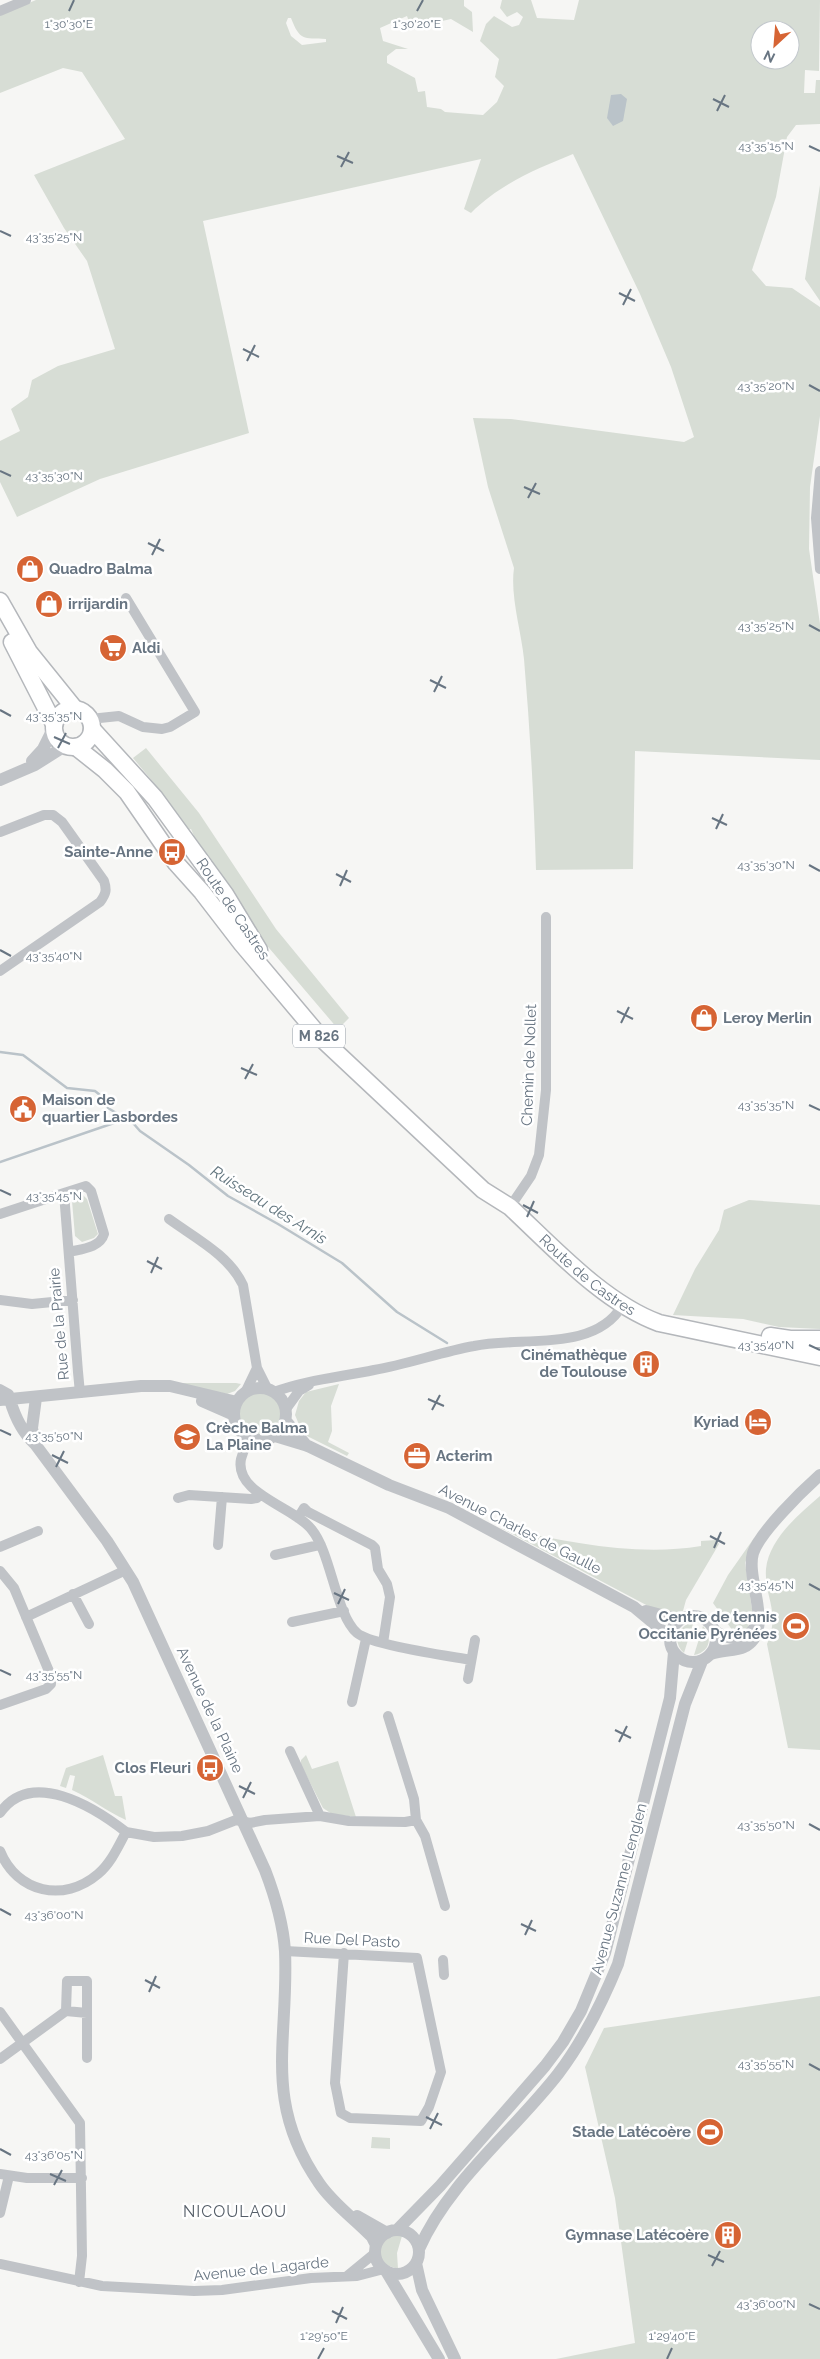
<svg xmlns="http://www.w3.org/2000/svg" width="820" height="2359" font-family="Raleway,sans-serif">
<style>
.green{fill:#d7ddd5;fill-rule:evenodd}
.water{fill:#bac3c9}
.lines{fill:none;stroke-linecap:round;stroke-linejoin:round}
.stream{stroke:#bac3c9;stroke-width:2.5}
.primary-casing{stroke:#b4b7bb;stroke-width:19}
.minor{stroke:#c0c3c7;stroke-width:10}
.tertiary{stroke:#c0c3c7;stroke-width:12}
.primary{stroke:#fff;stroke-width:16}
.ticks{fill:none;stroke:#687582;stroke-width:2}
.labels{text-anchor:middle;dominant-baseline:central;stroke-width:5;stroke-linejoin:round;paint-order:stroke}
.shield{fill:#fff;stroke:#959ea8;stroke-width:1}
.shield-label{font-size:14px;font-weight:bold;fill:#687582}
.poi-label{font-size:15px;font-weight:bold;fill:#687582;stroke:#fff;text-anchor:start}
.street-label{font-size:15px;fill:#687582;stroke:#fff}
.water-label{font-size:16px;font-style:italic;fill:#63767f;stroke:#fff}
.neighbourhood-label{font-size:16px;letter-spacing:1px;fill:#555e68;stroke:#fff}
.ticks-label{font-size:12px;text-anchor:middle;fill:#687582;stroke:#fff;stroke-width:5;stroke-linejoin:round;paint-order:stroke}
</style>
<rect width="100%" height="100%" fill="#f6f6f4"/>
<path class="green" d="M36,0H464V6L472,12L473,32L451,19L411,28L407,16L380,28L383,41L408,49H396L387,56V63L415,78L418,92L425,91L427,107L441,109L445,112L483,115L497,102L504,86L495,77L499,59L480,41L486,24L494,16L512,27L519,25L523,17L517,12L507,17L500,8L502,0H531L537,18L574,20L579,0H820L819,71L805,70L804,93H815L816,80H820V124L796,125L787,137L776,197L752,270L766,286L792,288L820,307V416L810,487L809,549L820,624V760L635,751L633,869L536,870C534,799 530,729 524,659C521,630 510,596 514,568L488,487L473,418L511,419L684,442L694,437L671,367L640,294L573,154C536,169 500,184 471,213L464,209L481,159L203,221L249,433L100,479L17,517L0,482V441L20,431L11,409L28,397L32,380L58,366L115,349L87,261L64,228L34,175L125,139L82,72L63,68L0,93V15ZM288,18H291C300,41 303,38 326,39V42L302,45L291,36L286,23ZM760,30H790V60H760Z
M820,185V301L805,279Z
M146,748L199,813L276,929L349,1018L338,1029L258,935L193,837L194,836L191,829L188,830L163,794L133,758Z
M82,1194L87,1199L98,1234L94,1238L82,1242L75,1236L72,1201L75,1195Z
M749,1200L820,1205V1329L779,1327L743,1319L673,1315L695,1269L719,1230L724,1210Z
M175,1383H236L241,1384L235,1391L227,1394Z
M339,1384L331,1406L332,1431L328,1442L349,1453L347,1456L303,1434L295,1415L299,1401L306,1392Z
M239 1414a21 21 0 1 1 42 0a21 21 0 1 1-42 0Z
M820,1496V1750L788,1748L767,1644C781,1611 764,1598 766,1569C769,1539 799,1514 820,1496Z
M501,1528C567,1541 634,1557 701,1546V1541L716,1540L719,1544L686,1600L683,1611L673,1614L650,1607Z
M754,1538L745,1563L753,1615L747,1629L735,1634L713,1603L728,1575Z
M688,1624H693L684,1653C674,1644 675,1630 688,1624Z
M703,1626C713,1638 710,1652 694,1655Z
M103,1755L115,1796H122L126,1820C106,1811 92,1799 72,1790L75,1776L70,1775L66,1788L60,1786L66,1768Z
M306,1755L312,1769L338,1761L356,1817L332,1814L323,1808L301,1765V1760Z
M820,1996V2359H556L635,2343L615,2198L585,2067L604,2028Z
M372,2137L390,2138V2149L371,2148Z
M391,2236H402L397,2253L398,2269L386,2265C377,2255 378,2243 391,2236Z"/>
<path class="water" d="M621,94L627,99L623,121L613,126L607,118L611,95Z"/>
<g class="lines">
<path class="stream" d="M0,1052L23,1055L67,1088L95,1091L105,1099L108,1108L133,1123L140,1131L189,1165L228,1196L278,1224L342,1263L397,1312L447,1343
M0,1162L114,1123L118,1116"/>
<g class="primary-casing">
<g id="primary">
<path d="M0,601L29,652L75,709"/>
<path d="M12,642L54,724"/>
<circle cx="73" cy="728" r="19"/>
<path d="M92,729L155,798L225,894L259,950"/>
<path id="s1" d="M76,747L105,770L127,792L176,863L202,892L242,944L322,1039L483,1190L510,1207C553,1247 604,1303 659,1323L820,1357"/>
<path d="M770,1336L790,1339H820"/>
</g>
</g>
<path class="minor" d="M0,11L26,0
M820,471L816,518L820,569
M90,719L119,716L143,727L162,729L170,727L195,712L126,598
M0,832L44,815H53L62,822L104,881C107,890 106,894 100,902L0,971
M510,1207L531,1176L539,1155L546,1090V917
M0,1214L64,1193
M169,1219C195,1238 229,1255 243,1285L257,1368L267,1388
M69,1252C81,1249 100,1248 104,1234L91,1191L86,1186L64,1193L78,1372L80,1393
M0,1300L32,1304L73,1300
M0,1389L9,1394L10,1400
M274,1392C306,1380 341,1377 374,1370C408,1364 441,1352 474,1346C519,1336 594,1353 622,1306
M245,1393L257,1368
M286,1409L299,1391L309,1385
M249,1437C246,1444 243,1452 241,1459C234,1494 295,1507 312,1530C331,1553 336,1615 357,1633C371,1645 449,1656 471,1660
M178,1498L189,1495L251,1499L257,1498L260,1494
M298,1518L304,1508L308,1512L372,1545L375,1548L378,1569L387,1584L390,1597L383,1643
M218,1545L222,1497
M0,1547L38,1531
M275,1555L319,1545
M0,1571L14,1588L51,1676V1684L46,1689L0,1705
M73,1594L89,1624
M26,1617L126,1570
M292,1622L344,1611
M468,1679L475,1640
M352,1702L366,1639
M388,1716L414,1799L416,1820L425,1836L445,1906
M290,1751L320,1816
M0,1813C31,1768 94,1807 126,1832C118,1847 111,1863 98,1874C64,1903 17,1893 0,1851
M126,1832L154,1837L182,1836L208,1831L236,1820L250,1823L265,1820L320,1816L349,1821L405,1822L416,1820
M285,1951L417,1958L441,2072L429,2107L421,2121L350,2118L341,2113L335,2083L344,1953
M443,1960L444,1975
M67,1981H87V2013L66,2011Z
M0,2012L80,2123L82,2256L79,2282
M87,2058V2013
M0,2059L66,2011
M0,2174L27,2178H82
M0,2213L9,2176
M0,2264L102,2286L194,2291L222,2290L311,2278L357,2276L384,2269
M347,2276L375,2253"/>
<path class="tertiary" d="M32,761L43,749L53,729
M0,780L35,765L65,746
M234 1414a26 26 0 1 1 52 0a26 26 0 1 1-52 0Z
M0,1400L141,1386H170L237,1402
M10,1400C15,1417 22,1432 35,1444L107,1541L133,1582L265,1870C275,1896 283,1922 285,1951C289,2040 262,2101 319,2183C333,2204 355,2219 372,2237L376,2245
M202,1401L234,1415
M286,1421L307,1446
M275,1436L308,1446L389,1485L449,1508L634,1607L670,1637
M35,1444L32,1428L36,1398
M646,1611L680,1620
M670 1639a23 23 0 1 1 46 0a23 23 0 1 1-46 0Z
M714,1631C728,1639 745,1644 755,1627
M711,1654C721,1650 735,1651 744,1647C776,1631 745,1580 753,1553C760,1532 802,1491 820,1475
M357,2216L387,2233
M397,2230L440,2186L545,2066L563,2042L581,2011L605,1953L670,1698L674,1652
M375 2252a22 22 0 1 1 44 0a22 22 0 1 1-44 0Z
M419,2249C449,2181 513,2132 558,2074C584,2040 602,2003 618,1964L685,1704L702,1661
M416,2263L422,2290L455,2359
M386,2271L439,2359"/>
<use href="#primary" class="primary"/>
</g>
<path class="ticks" d="M69,11L74,0M417,11L423,0M713,99L729,107M717,111L725,95M809,146L820,151M337,156L353,163M341,167L349,152M0,231L11,236M619,293L635,301M623,305L631,289M243,349L259,357M247,361L255,345M809,385L820,391M0,471L11,476M524,487L540,494M528,498L536,483M148,543L164,551M152,555L160,539M809,625L820,631M430,680L446,688M434,692L442,676M0,710L11,716M54,737L70,744M58,748L66,733M712,818L727,825M716,829L723,814M809,865L820,871M336,874L351,882M340,886L347,870M0,950L11,956M617,1011L633,1019M621,1023L629,1007M241,1068L257,1075M245,1079L253,1064M809,1105L820,1110M0,1190L11,1195M523,1205L538,1213M527,1217L534,1201M147,1261L162,1269M151,1273L158,1257M809,1345L820,1350M428,1399L444,1406M432,1410L440,1395M0,1430L11,1435M52,1455L68,1463M56,1467L64,1451M710,1536L725,1544M714,1548L721,1532M809,1584L820,1590M334,1593L349,1600M338,1604L345,1589M0,1670L11,1675M615,1730L631,1738M619,1742L627,1726M239,1786L255,1794M243,1798L251,1782M809,1824L820,1830M0,1909L11,1915M521,1924L536,1931M525,1935L532,1920M145,1980L160,1988M149,1992L156,1976M809,2064L820,2070M426,2117L442,2125M430,2129L438,2113M0,2149L11,2155M50,2174L66,2181M54,2185L62,2170M708,2255L724,2262M712,2266L720,2251M809,2304L820,2309M332,2311L347,2319M336,2323L343,2307M318,2359L324,2348M667,2359L672,2348"/>
<defs>
<g id="shop-disc" transform="scale(1.4375)"><circle r="9.5" fill="#d66434" stroke="#fff"/><path d="M-5-2.5h2.3a2.7 3.5 0 0 1 5.4 0H5L5.5 6h-11ZM-1.5-2.5h3a1.5 2.3 0 0 0-3 0Z" fill="#fff"/></g>
<g id="supermarket-disc" transform="scale(1.4375)"><circle r="9.5" fill="#d66434" stroke="#fff"/><path d="M-6-5.5h2.5l.6 2H6L4.5 2H-2.5L-4.4-4H-6ZM-1.5 3.2a1.3 1.3 0 1 0 .1 0ZM3 3.2a1.3 1.3 0 1 0 .1 0Z" fill="#fff"/></g>
<g id="bus-disc" transform="scale(1.4375)"><circle r="9.5" fill="#d66434" stroke="#fff"/><path d="M-5-6H5V4H4V6H2V4H-2V6H-4V4H-5ZM-3.5-4V0h7V-4ZM-3.5 1.2v1.5H-2V1.2ZM2 1.2v1.5H3.5V1.2Z" fill="#fff"/></g>
<g id="civic-disc" transform="scale(1.4375)"><circle r="9.5" fill="#d66434" stroke="#fff"/><path d="M-.6-6.5H3V-4.5H.6V-3L4-1V1h2V6H-6V1h2V-1L-.6-3ZM-1.2 2.5V6h2.4V2.5Z" fill="#fff"/></g>
<g id="building-disc" transform="scale(1.4375)"><circle r="9.5" fill="#d66434" stroke="#fff"/><path d="M-4-6H4V6H1V3H-1V6H-4ZM-2.5-4.3h1.7v1.8h-1.7ZM.8-4.3h1.7v1.8H.8ZM-2.5-1h1.7V.8h-1.7ZM.8-1h1.7V.8H.8Z" fill="#fff"/></g>
<g id="hotel-disc" transform="scale(1.4375)"><circle r="9.5" fill="#d66434" stroke="#fff"/><path d="M-6-4.5h1.5V1H6V5H4.5V3h-9V5H-6ZM-4 0a1.8 1.8 0 1 1 3.6 0ZM.5 0V-2.5h3Q6-2.5 6 0Z" fill="#fff"/></g>
<g id="school-disc" transform="scale(1.4375)"><circle r="9.5" fill="#d66434" stroke="#fff"/><path d="M0-5L7-2L0 1L-7-2ZM-4 1L0 2.5L4 1V4Q0 6-4 4Z" fill="#fff"/></g>
<g id="office-disc" transform="scale(1.4375)"><circle r="9.5" fill="#d66434" stroke="#fff"/><path d="M-6-3h4V-5.5h4V-3h4V5H-6ZM-1-4.5V-3h2v-1.5ZM-6 0V1H6V0Z" fill="#fff"/></g>
<g id="stadium-disc" transform="scale(1.4375)"><circle r="9.5" fill="#d66434" stroke="#fff"/><path d="M0-5a6.5 5 0 1 0 0 10a6.5 5 0 1 0 0-10ZM-3.5-1.8h7v3.6h-7Z" fill="#fff"/></g>
</defs>
<g fill-rule="evenodd">
<use href="#shop-disc" x="30" y="569"/>
<use href="#shop-disc" x="49" y="604"/>
<use href="#supermarket-disc" x="113" y="648"/>
<use href="#bus-disc" x="172" y="852"/>
<use href="#shop-disc" x="704" y="1018"/>
<use href="#civic-disc" x="23" y="1109"/>
<use href="#building-disc" x="646" y="1364"/>
<use href="#hotel-disc" x="758" y="1422"/>
<use href="#school-disc" x="187" y="1437"/>
<use href="#office-disc" x="417" y="1456"/>
<use href="#stadium-disc" x="796" y="1626"/>
<use href="#bus-disc" x="210" y="1768"/>
<use href="#stadium-disc" x="710" y="2132"/>
<use href="#building-disc" x="728" y="2235"/>
</g>
<g class="labels">
<rect class="shield" x="293" y="1024.5" width="52" height="23" rx="4"/>
<g class="shield-label">
<text x="319" y="1036">M 826</text>
</g>
<g class="poi-label">
<text x="49" y="569">Quadro Balma</text>
<text x="68" y="604">irrijardin</text>
<text x="132" y="648">Aldi</text>
<text x="153" y="852" text-anchor="end">Sainte-Anne</text>
<text x="723" y="1018">Leroy Merlin</text>
<text x="42" y="1100">Maison de<tspan x="42" dy="17">quartier Lasbordes</tspan></text>
<text x="627" y="1355" text-anchor="end">Cinémathèque<tspan x="627" dy="17">de Toulouse</tspan></text>
<text x="739" y="1422" text-anchor="end">Kyriad</text>
<text x="206" y="1428">Crèche Balma<tspan x="206" dy="17">La Plaine</tspan></text>
<text x="436" y="1456">Acterim</text>
<text x="777" y="1617" text-anchor="end">Centre de tennis<tspan x="777" dy="17">Occitanie Pyrénées</tspan></text>
<text x="191" y="1768" text-anchor="end">Clos Fleuri</text>
<text x="691" y="2132" text-anchor="end">Stade Latécoère</text>
<text x="709" y="2235" text-anchor="end">Gymnase Latécoère</text>
</g>
<g class="street-label">
<text transform="translate(233 909) rotate(56)">Route de Castres</text>
<text transform="translate(529 1065) rotate(-88)">Chemin de Nollet</text>
<text stroke="none"><textPath href="#s1" startOffset="739">Route de Castres</textPath></text>
<text transform="translate(59 1324) rotate(-95)">Rue de la Prairie</text>
<text transform="translate(520 1529) rotate(27)">Avenue Charles de Gaulle</text>
<text transform="translate(210 1710) rotate(65)">Avenue de la Plaine</text>
<text transform="translate(619 1889) rotate(-75)">Avenue Suzanne Lenglen</text>
<text transform="translate(352 1940) rotate(3)">Rue Del Pasto</text>
<text transform="translate(261 2269) rotate(-6)">Avenue de Lagarde</text>
</g>
<g class="water-label">
<text transform="translate(269 1205) rotate(32)">Ruisseau des Arnis</text>
</g>
<g class="neighbourhood-label">
<text x="235" y="2211">NICOULAOU</text>
</g>
</g>
<g class="ticks-label">
<text x="69" y="28">1°30'30"E</text>
<text x="417" y="28">1°30'20"E</text>
<text x="766" y="150">43°35'15"N</text>
<text x="54" y="241">43°35'25"N</text>
<text x="766" y="390">43°35'20"N</text>
<text x="54" y="480">43°35'30"N</text>
<text x="766" y="630">43°35'25"N</text>
<text x="54" y="720">43°35'35"N</text>
<text x="766" y="869">43°35'30"N</text>
<text x="54" y="960">43°35'40"N</text>
<text x="766" y="1109">43°35'35"N</text>
<text x="54" y="1200">43°35'45"N</text>
<text x="766" y="1349">43°35'40"N</text>
<text x="54" y="1440">43°35'50"N</text>
<text x="766" y="1589">43°35'45"N</text>
<text x="54" y="1679">43°35'55"N</text>
<text x="766" y="1829">43°35'50"N</text>
<text x="54" y="1919">43°36'00"N</text>
<text x="766" y="2068">43°35'55"N</text>
<text x="54" y="2159">43°36'05"N</text>
<text x="766" y="2308">43°36'00"N</text>
<text x="324" y="2340">1°29'50"E</text>
<text x="672" y="2340">1°29'40"E</text>
</g>
<g transform="translate(775 45) rotate(206)"><circle r="24" fill="#ffffff" stroke="#c3c8cd"/>
<path d="M0-4L9 19L0 12L-9 19Z" fill="#d66434"/>
<text y="-8" font-size="14" font-weight="bold" text-anchor="middle" fill="#687582">N</text>
</g>
</svg>
